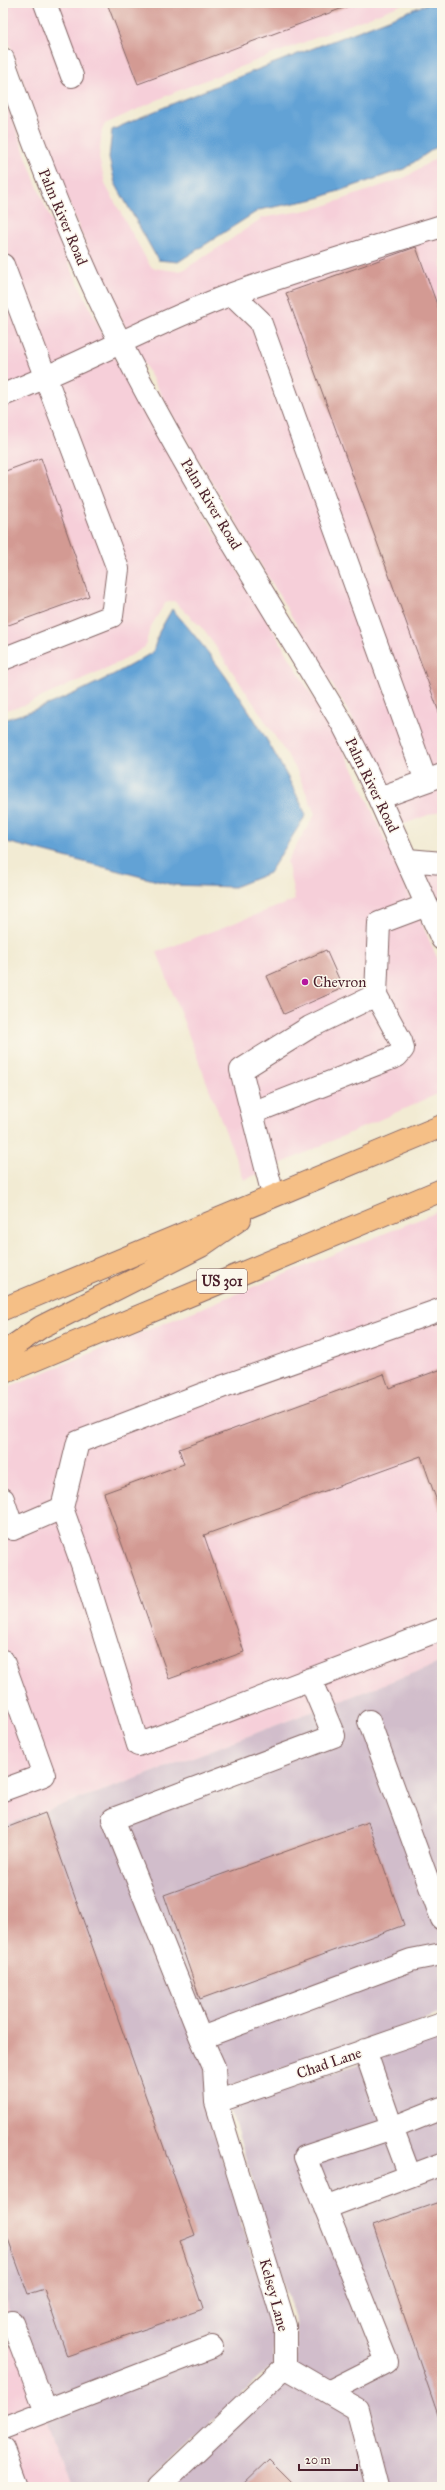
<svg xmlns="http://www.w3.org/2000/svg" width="445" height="2490" font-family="'IM FELL Great Primer',serif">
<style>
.built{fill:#f6cfd9}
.industrial{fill:#d1bdcb}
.water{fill:#62a2d5;stroke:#566080}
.building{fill:#d39a93}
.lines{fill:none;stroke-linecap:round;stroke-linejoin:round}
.minor-casing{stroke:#856666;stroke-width:24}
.major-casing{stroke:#856666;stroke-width:24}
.minor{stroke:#fff;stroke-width:22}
.major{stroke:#f5bf86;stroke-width:22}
.poi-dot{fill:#b5179e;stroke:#fbf7ec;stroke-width:1.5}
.labels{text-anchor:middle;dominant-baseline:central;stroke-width:3;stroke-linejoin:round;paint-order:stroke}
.shield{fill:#fbf7ec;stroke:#7f6065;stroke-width:1}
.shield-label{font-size:14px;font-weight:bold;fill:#4a1f2b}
.street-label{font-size:15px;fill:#4a1f2b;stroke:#fbf7ec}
.poi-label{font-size:15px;fill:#4a1f2b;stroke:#fbf7ec;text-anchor:start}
</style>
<rect width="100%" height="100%" fill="#fbf7ec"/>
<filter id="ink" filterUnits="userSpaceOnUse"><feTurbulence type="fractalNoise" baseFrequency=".025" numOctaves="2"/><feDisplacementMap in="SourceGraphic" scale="8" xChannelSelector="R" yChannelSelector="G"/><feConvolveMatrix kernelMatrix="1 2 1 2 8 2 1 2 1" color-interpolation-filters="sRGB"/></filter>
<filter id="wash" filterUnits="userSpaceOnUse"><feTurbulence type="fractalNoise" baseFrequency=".012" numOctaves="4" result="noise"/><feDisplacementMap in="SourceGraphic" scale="16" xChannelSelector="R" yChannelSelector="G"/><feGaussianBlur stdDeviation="0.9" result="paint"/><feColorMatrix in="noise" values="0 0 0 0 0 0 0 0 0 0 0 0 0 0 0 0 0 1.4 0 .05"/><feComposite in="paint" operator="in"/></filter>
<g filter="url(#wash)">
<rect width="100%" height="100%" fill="#f2ebd3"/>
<path class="built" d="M3,3H406L175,92L105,124L102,130L99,158L106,186L149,264L153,268L176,271L183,270L218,248L262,218L318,208L406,177L442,154V810L404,824L353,720L171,413L131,339L91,257L56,173L3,26Z
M3,92L35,181L70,266L110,349L151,424L333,731L357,776L442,969V1092L244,1180L157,952L295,900L287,861L315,814L296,769L254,704L205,631L174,601L165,603L150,628L145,647L120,662L24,705L3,711Z
M442,864V911L425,870Z
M442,1210V1662L125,1783L3,1826V1389Z
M3,2294L58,2449L71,2487H3Z"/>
<path class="industrial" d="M442,1662V2014L203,2096L274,2328V2364L143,2487H71L3,2294V1826L125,1783Z
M442,2035V2487H173L297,2366L296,2322L230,2108Z"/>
<path class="water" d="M429,3H442V143L404,169L315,199L259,210L178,262L158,260L115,183L109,158L112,130C215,83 323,46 429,3Z
M172,609C224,667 274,744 306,815L269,873L234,887L173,885L3,841V720C55,705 107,680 153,652L159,632Z"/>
<g id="blocks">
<path class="building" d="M107,3H351V5L138,84Z
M416,247L442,318V715H440L286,293Z
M41,458L89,596L3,627V472Z
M326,950L343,988L284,1014L267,976Z
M442,1369V1510H440L421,1456L204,1535L244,1652L169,1679L104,1493L184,1464L179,1449L384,1374L389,1388Z
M45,1813L195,2235L180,2241L203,2309L67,2356L44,2289L28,2294L3,2225V1829Z
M368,1822L404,1925L200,1999L164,1895Z
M442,2201V2417L439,2418L373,2225Z
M269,2459L297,2487H240Z"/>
</g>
</g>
<g filter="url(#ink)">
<use href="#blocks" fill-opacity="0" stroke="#856666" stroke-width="1"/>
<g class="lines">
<g class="minor-casing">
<path id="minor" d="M45,3L72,76
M3,59C38,156 74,252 121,344C187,475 268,599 343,725L367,772L442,939
M3,265L118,569L112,616L3,659
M232,294L260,321L426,781L442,775
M3,395C81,365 154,323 232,294C301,269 372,248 442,226
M379,798L426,781
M408,860L442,863
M252,1113L397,1056L403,1049L401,1041L376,995
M273,1195L241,1070L310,1027L376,995L379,923L427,905
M3,1499L13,1529L62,1508L82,1564L138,1745L442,1629
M62,1508L78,1442L224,1386L442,1309
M3,1661L44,1775L3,1790
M310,1679L334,1736L113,1819L201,2038L411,1960L442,1954
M369,1721L442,1919
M216,2102L442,2024
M410,2176L392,2128L442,2108
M325,2208L442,2164
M12,2322L46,2411
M285,2367L357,2409L377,2487
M328,2392L387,2362L305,2157L392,2128L365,2050
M3,2428L212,2347
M3,2449L17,2487
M158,2487L285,2367V2326L216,2102L214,2067L201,2038"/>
</g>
<g class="major-casing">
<path id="major" d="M3,1309L442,1126
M3,1353L41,1327L201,1246L240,1219
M3,1373L442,1190"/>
</g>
<use href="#minor" class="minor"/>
<use href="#major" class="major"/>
</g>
</g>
<circle class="poi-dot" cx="305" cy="982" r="4"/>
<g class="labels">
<rect class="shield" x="197" y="1269" width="50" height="24" rx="3"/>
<g class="shield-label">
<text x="222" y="1281">US 301</text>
</g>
<g class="street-label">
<text transform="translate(63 217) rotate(67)">Palm River Road</text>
<text transform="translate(211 504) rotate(59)">Palm River Road</text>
<text transform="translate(372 785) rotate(64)">Palm River Road</text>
<text transform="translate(329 2063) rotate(-19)">Chad Lane</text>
<text transform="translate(274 2295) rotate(75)">Kelsey Lane</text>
</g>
<g class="poi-label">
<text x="313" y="982">Chevron</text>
</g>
</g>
<rect width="445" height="2490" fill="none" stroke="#fbf7ec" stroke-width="16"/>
<path d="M299 2464v6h58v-6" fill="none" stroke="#4a1f2b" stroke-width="2"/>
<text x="305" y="2464" font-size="12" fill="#4a1f2b" stroke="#fbf7ec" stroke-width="3" paint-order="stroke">20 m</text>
</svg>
